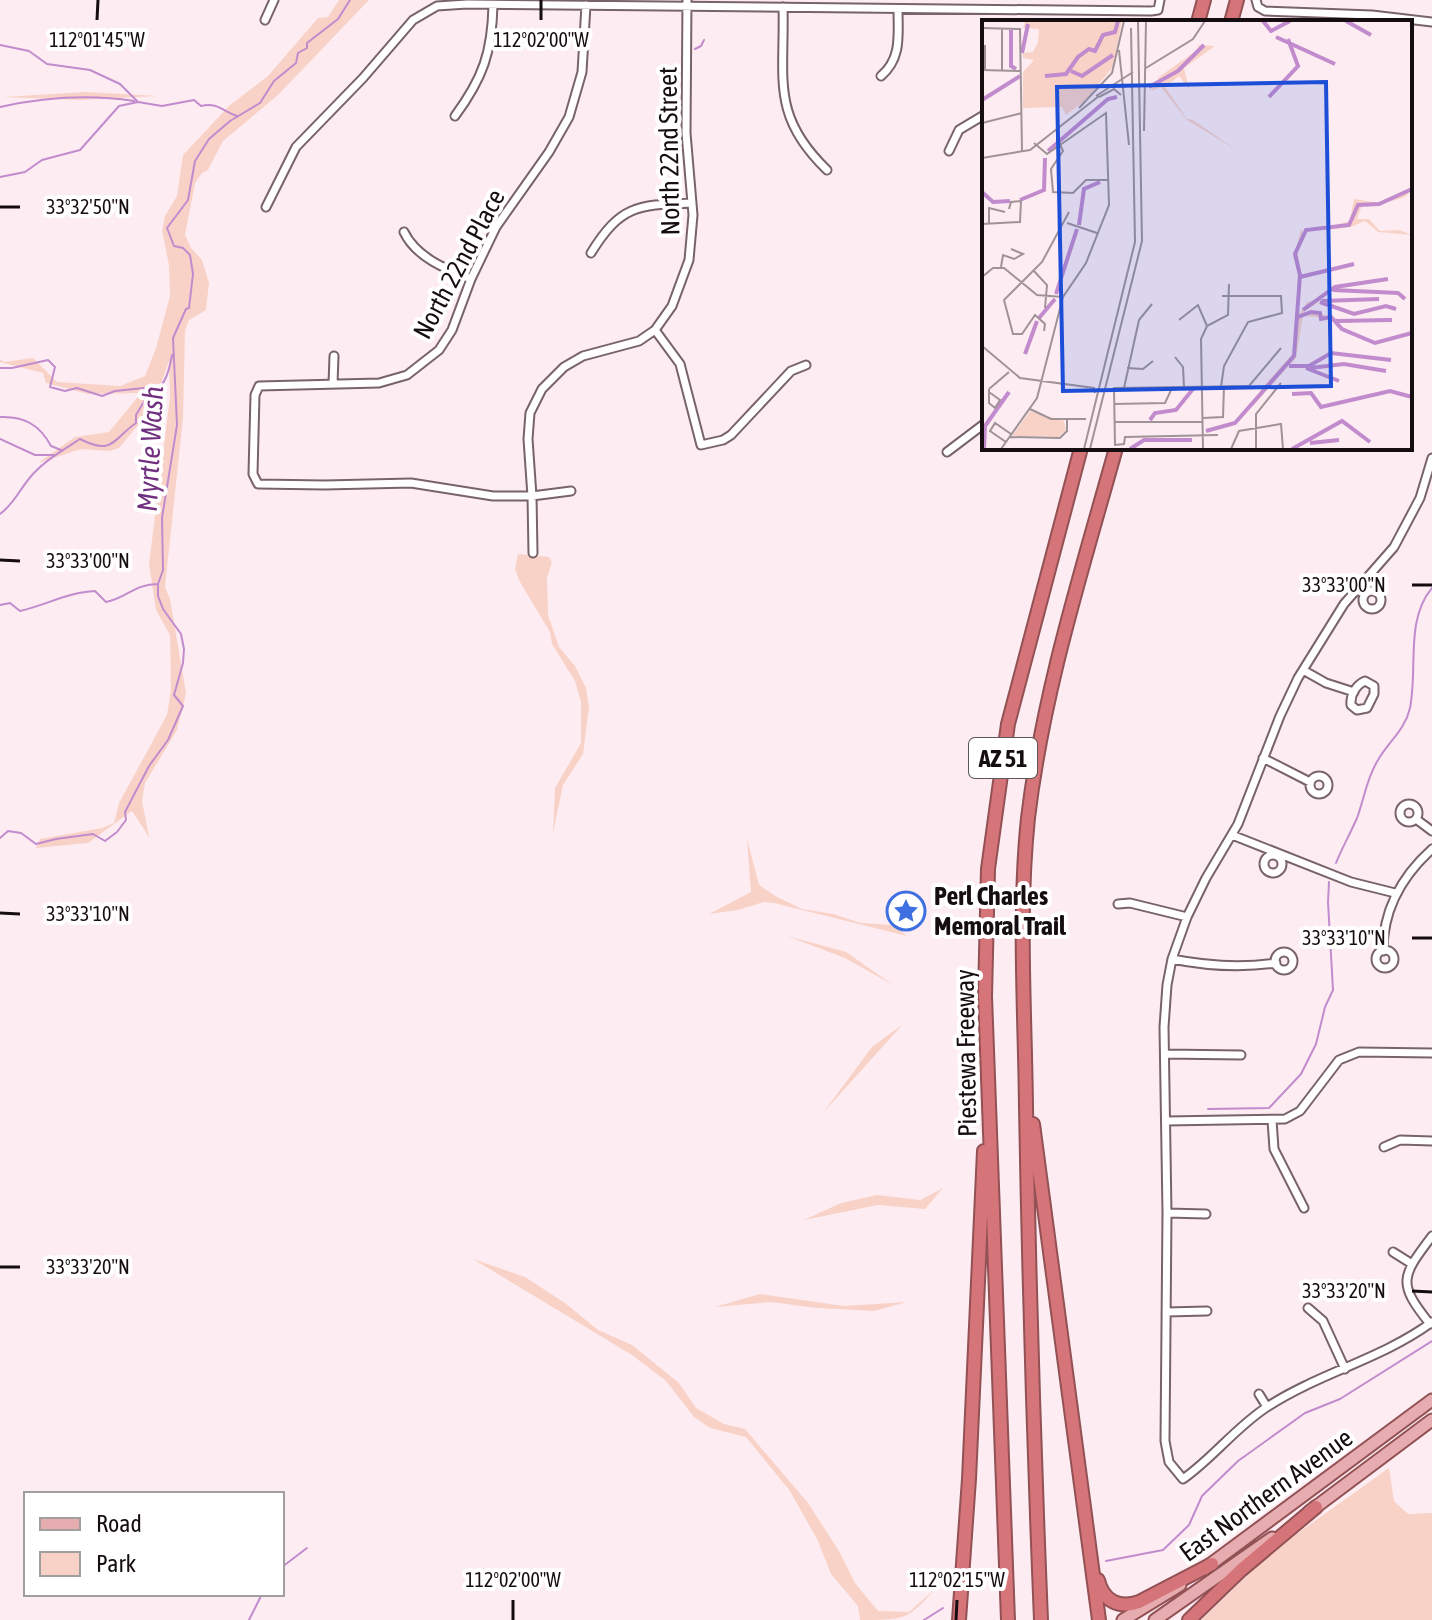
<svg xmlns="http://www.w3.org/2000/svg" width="1432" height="1620" font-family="'Asap Condensed',sans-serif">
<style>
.green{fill:#f9d2c7}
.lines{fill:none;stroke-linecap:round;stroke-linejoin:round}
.stream{stroke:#c28bcd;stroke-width:2}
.minor-casing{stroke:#786369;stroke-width:11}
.primary-casing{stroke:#925154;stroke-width:15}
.motorway-casing{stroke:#925154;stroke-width:16}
.minor{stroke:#fff;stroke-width:7}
.primary{stroke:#e6acaf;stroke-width:11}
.motorway{stroke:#d67579;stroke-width:12}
.ticks{fill:none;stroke:#150d10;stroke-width:3}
.labels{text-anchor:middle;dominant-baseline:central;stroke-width:8;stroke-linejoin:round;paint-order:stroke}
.shield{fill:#fff;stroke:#5b5658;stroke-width:2}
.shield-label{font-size:24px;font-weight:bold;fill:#150d10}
.street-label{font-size:26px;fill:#150d10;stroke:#fff}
.poi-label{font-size:26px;font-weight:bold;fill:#150d10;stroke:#fff;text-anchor:start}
.water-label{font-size:28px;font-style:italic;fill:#712f7f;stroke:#fff}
.inset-river{fill:none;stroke:#c28bcd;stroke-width:4}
.inset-road{fill:none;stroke:#a09398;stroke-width:2}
.view{fill:#1d4ed8;fill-opacity:0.15;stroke:#1d4ed8;stroke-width:4}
.inset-edge{fill:none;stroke:#150d10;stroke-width:4}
.ticks-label{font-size:20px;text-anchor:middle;fill:#150d10;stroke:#fff;stroke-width:8;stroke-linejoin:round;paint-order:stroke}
</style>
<rect width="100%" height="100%" fill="#fdedf2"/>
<path class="green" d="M339,0H369L278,95L223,141L208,170L202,173L195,183L185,235L191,248L202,260L209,283L206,310L189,320L185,331L183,418L165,587L170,599L186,693L177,730L145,783L142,801L149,837L132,811L88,843L36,848L40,839L102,828L114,823L119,803L167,715L171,689L170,635L156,610L149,564L170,397L169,361L153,407L119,448L110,451L81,449L38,463L75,437L109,432L141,393L88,394L46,383L43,373L0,362V359L4,362L33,358L57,382L120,386L145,376L156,348L170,296L169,265L162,231L165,216L177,196L183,155L229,106L268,76L318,18L328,17Z
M86,92L158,96L79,100L3,97Z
M518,554L549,557L552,562L547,578L548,615L559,647L575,666L586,688L589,707L583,754L563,785L553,833L555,788L581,743V702L575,681L552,644L550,632L520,582L515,569Z
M747,839L759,885L777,897L802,909L833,914L861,923L893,925L907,936L774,903L764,902L738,910L709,914L751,892Z
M787,936L846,952L893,985L845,958Z
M903,1024L823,1113L872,1047Z
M943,1188L925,1209L878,1205L804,1220L841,1203L877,1195L920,1200Z
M473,1259L525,1277L565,1303L598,1330L632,1345L679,1383L696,1408L724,1424L745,1429L808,1503L839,1551L855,1583L878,1611L909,1612L934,1590C908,1620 904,1620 860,1620L858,1606L831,1574L818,1541L790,1491L746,1437L710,1428L694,1417L666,1381L632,1355Z
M760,1294L844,1306L907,1302L874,1311L817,1308L771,1302L715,1307Z
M1389,1468L1394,1501L1408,1514L1432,1513V1620H1201L1274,1550Z"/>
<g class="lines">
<path class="stream" d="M0,45L29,51L47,64L90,70L120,84L137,101
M695,49L701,46L704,40
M0,107C45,97 88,94 134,101
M0,177L25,172L42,160L80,150L119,106L138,102L162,106L194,100L201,106C218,102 222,111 237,116
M0,368H12L48,360L55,367L50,387L65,391L77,388L102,396L115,391L144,388L148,394H155C166,381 169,372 172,355
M0,417C24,416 40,425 51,446L61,450
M0,439L35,455H55
M0,514C15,503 20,488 33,474C46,460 63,450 80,439C113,456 113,439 136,423V415L148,395
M0,605L10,603L20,611C46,605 69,592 95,591L106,602C127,598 134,584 158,584
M0,838L8,831L21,833L36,844L56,839L93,834L105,841L117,832L126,820L125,812L149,766L168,740L183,706L174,695L183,663L184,649L181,634L163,609L158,596V584L163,570L162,518L177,425L173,338L186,309L189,308L193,274L190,255L183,248L174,246L167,228L188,200L195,161L209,139L230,121L260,103L274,81L296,63L298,53L307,48V43L338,19L350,0
M1336,863C1342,848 1350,834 1357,818C1364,799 1367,777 1378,760C1389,741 1405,730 1410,708C1418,668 1405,620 1432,588
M1208,1109L1269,1108L1301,1074L1316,1044L1325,1007L1333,990L1328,902L1329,882
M1106,1561L1163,1550L1189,1525L1202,1496L1238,1461L1305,1413L1340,1399L1432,1341
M282,1567L307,1548
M249,1620L262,1594
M924,1620L943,1608"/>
<g class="minor-casing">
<path id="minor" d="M1256,0L1258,7L1265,11L1372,15L1432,22
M783,7C785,78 770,115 827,170
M265,20L274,0
M881,76C902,58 898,35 898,9
M455,116C483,78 492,52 493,5
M949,151L959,130L984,115
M266,207L296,147L363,78L413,20L437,6L467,4L1151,11L1158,10L1160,0
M404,232C416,257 445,269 471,279
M591,253C621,204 639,205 692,203
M655,330L680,364L701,445L723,440L731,435L791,371L806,365
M333,384L334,356
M947,452L984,424
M1432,458L1420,498L1394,547L1344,604L1298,678L1280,716L1238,824L1206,878L1187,917L1172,959L1167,985L1164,1027L1167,1213L1165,1441L1169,1462L1183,1479C1213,1458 1236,1427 1267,1407C1319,1373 1382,1359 1432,1322
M571,491L532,496H493L411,483L325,485L258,484L253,474L255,395L259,386L379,383L407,375L439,350L452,330L471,279L496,227L549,152L569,117L582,72L586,5
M533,553L532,496L528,439L530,413L542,389L564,367L583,356L639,341L655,330L672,306L689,260L693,215L686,133L687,0
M1363 600a9 9 0 1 1 18 0a9 9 0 1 1-18 0Z
M1303,670L1326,683L1354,692
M1365,681L1374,686V694L1367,708L1357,710L1351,705C1350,695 1356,685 1365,681Z
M1263,758L1310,782
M1310 785a9 9 0 1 1 18 0a9 9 0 1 1-18 0Z
M1400 813a9 9 0 1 1 18 0a9 9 0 1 1-18 0Z
M1416,819L1432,831
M1232,835L1351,882L1395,893
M1264 864a9 9 0 1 1 18 0a9 9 0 1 1-18 0Z
M1118,904L1130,903L1187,917
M1376 959a9 9 0 1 1 18 0a9 9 0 1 1-18 0Z
M1383,951C1383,910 1402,876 1432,849
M1275 961a9 9 0 1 1 18 0a9 9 0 1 1-18 0Z
M1172,959C1207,966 1241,968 1276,963
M1165,1054L1241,1055
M1272,1120L1274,1149L1304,1208
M1166,1121L1285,1119L1300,1111L1339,1060L1359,1052L1432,1053
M1384,1147L1400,1140L1432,1141
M1167,1213L1206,1214
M1393,1252L1412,1264
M1308,1308L1323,1321L1345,1369
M1166,1312L1207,1311
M1430,1324C1397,1283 1401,1277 1432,1236
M1259,1394L1267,1407"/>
</g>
<g class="primary-casing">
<path id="primary" d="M1309,1512L1432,1420
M1204,1569L1432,1400
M1123,1620L1180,1585
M1155,1620L1272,1538"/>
</g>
<g class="motorway-casing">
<path id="motorway" d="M1198,22L1204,0
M1231,22L1237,0
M1033,1124L1099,1620
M1098,1580C1103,1601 1119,1609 1139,1602L1212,1564
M959,1620L969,1479L984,1151
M1008,1620L985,996L988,869L1008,724L1081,448
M1041,1620C1034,1449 1029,1278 1026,1107C1025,1011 1018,914 1028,818C1043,692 1082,570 1116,448
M1189,1620L1241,1570L1316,1507"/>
</g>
<use href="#minor" class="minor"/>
<use href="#primary" class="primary"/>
<use href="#motorway" class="motorway"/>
</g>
<path class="ticks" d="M97,20L98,0M541,20V0M0,207H20M0,560L20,561M1412,585H1432M0,913L20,914M1412,938H1432M0,1267H20M1412,1291L1432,1292M513,1620V1600M956,1620L957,1600"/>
<defs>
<g id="sight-ring" transform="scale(2)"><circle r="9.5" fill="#fff" stroke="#3f70e1" stroke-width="1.5"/><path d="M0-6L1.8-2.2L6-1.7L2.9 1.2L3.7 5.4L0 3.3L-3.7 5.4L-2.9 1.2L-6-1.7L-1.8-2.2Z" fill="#3f70e1"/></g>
</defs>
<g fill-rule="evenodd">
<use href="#sight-ring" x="906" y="911"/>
</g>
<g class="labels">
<rect class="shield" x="969" y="738" width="68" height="40" rx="6"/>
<g class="shield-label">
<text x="1003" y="758">AZ 51</text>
</g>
<g class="street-label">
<text transform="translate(669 151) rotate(-91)">North 22nd Street</text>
<text transform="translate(459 264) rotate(-62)">North 22nd Place</text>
<text transform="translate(966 1053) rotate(-91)">Piestewa Freeway</text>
<text transform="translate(1266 1495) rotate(-36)">East Northern Avenue</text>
</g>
<g class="poi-label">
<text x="934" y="896">Perl Charles<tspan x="934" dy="30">Memoral Trail</tspan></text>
</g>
<g class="water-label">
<text transform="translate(150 449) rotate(-87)">Myrtle Wash</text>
</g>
</g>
<g transform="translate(982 20)">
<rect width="430" height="430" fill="#fdedf2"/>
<path d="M43,1H140L131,47L105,79L84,95L80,87L41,88V52L52,40L41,38V33L51,32L56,22L57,9L41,8ZM215,25L233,26L202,48L207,69L197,56L183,67L205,99L211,100L256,131L205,100L179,67L169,71L177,57L218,28ZM430,169L423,177L393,186L380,185L375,199H387L398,211L417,210L430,215L396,212L383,201L369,207L346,210L342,208L368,201L372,179L397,183ZM340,207L325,212L316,232L319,261L316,296L325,282L341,279L322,292H331L372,303H355L382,320L347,298L321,296L314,338L270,387L279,369L312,332L316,256L312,237L319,209L322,214L330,208ZM48,391L82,401L84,410L77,417L30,416Z" fill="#f9d2c7"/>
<path class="inset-river" d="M281,1L289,11L308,1M364,1L389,15M29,10V46L34,49M294,17L353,44M40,33L46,4M89,51L100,56L131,35M63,56L84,54L96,37L107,29L113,31L121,15L133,12L136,1M167,67L196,51L222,25M287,77L316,46L306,19M0,80L38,56M66,131L126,79L135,77M0,172L11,182L28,181M38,180L62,170L63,138M97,205L102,169L118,162M318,257L372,244M351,270L416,273L423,279M74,274L95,209M340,281L397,279M338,282L372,294L404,286L414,289M321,290L353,267L406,259M316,297L329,292L338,293L339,299L349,297L360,309L393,323L430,313M57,298L73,279M354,301L410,300M43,334L55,301M307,346H327L349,333L409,340M324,348L357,361M328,348L362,344L404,351M310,374L329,373L339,387L408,371L430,377M168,400L173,393L194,390L211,369M224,411L253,403L312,336L318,255L313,234L324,210L367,205L376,185L397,184L430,169M328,423L357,420M2,429L3,406L27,372M148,429L162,420H210M310,429L360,401L388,422"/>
<path class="inset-road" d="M0,8L38,9L40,131M20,9V51M3,25V50M137,30L147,125M164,48L211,19L223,1M0,50L38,51M114,76L151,52M117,77L132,69L139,75M97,88L130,53L142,1M0,103L40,93M162,111L164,1M77,122L81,131L69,149L71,172L91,173L104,160H127M0,138L48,130L117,76M7,203V188L23,192M85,203L115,213M0,204L38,202L39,181L29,182L27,189M19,247L21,235L32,239L41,234L29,229M51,250L65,265L63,288M0,257L11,248H22L55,275L81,277M197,300L216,285L225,306M62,311L63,304L53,295L40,314H31L22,280L60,242L87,192M0,326L38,358L112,368L113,373M193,337L201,347L202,367M145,348L161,349L171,341M239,367L242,346L266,302L300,293L299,276H240M142,368L157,300L170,284M7,369L27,352M7,372L18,380L13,388L7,383V369M132,384L183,383L190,368M48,389L69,399H104M221,398L241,397L242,367M133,402H221M236,415L143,417L142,424L133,425L132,368L267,366L299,328M28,417L78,418L85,411V400M24,422L8,411L13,403L29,414M19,429L55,378L81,277L104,243L127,185L124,93L65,134L52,123M102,429L153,222L149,8M108,429L160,221L156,1M221,429L219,319L225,306L246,295L247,264M249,429L257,411L299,404L301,429M274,429V394L299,363"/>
<path class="view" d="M344,62L349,366L81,371L75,67Z"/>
<rect width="430" height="430" class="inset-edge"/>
</g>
<g class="ticks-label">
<text x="97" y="47">112°01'45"W</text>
<text x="541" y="47">112°02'00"W</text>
<text x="88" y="214">33°32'50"N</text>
<text x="88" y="568">33°33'00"N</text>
<text x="1344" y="592">33°33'00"N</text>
<text x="88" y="921">33°33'10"N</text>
<text x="1344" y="945">33°33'10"N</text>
<text x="88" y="1274">33°33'20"N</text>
<text x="1344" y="1298">33°33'20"N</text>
<text x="513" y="1587">112°02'00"W</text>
<text x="957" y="1587">112°02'15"W</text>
</g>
<rect x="24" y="1492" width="260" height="104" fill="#ffffff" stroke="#a19e9f" stroke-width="2"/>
<rect x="40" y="1518" width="40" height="12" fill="#e6acaf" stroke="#a19e9f" stroke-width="2"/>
<text x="96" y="1532" font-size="24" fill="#150d10">Road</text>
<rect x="40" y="1552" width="40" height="24" fill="#f9d2c7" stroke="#a19e9f" stroke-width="2"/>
<text x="96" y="1572" font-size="24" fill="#150d10">Park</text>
</svg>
